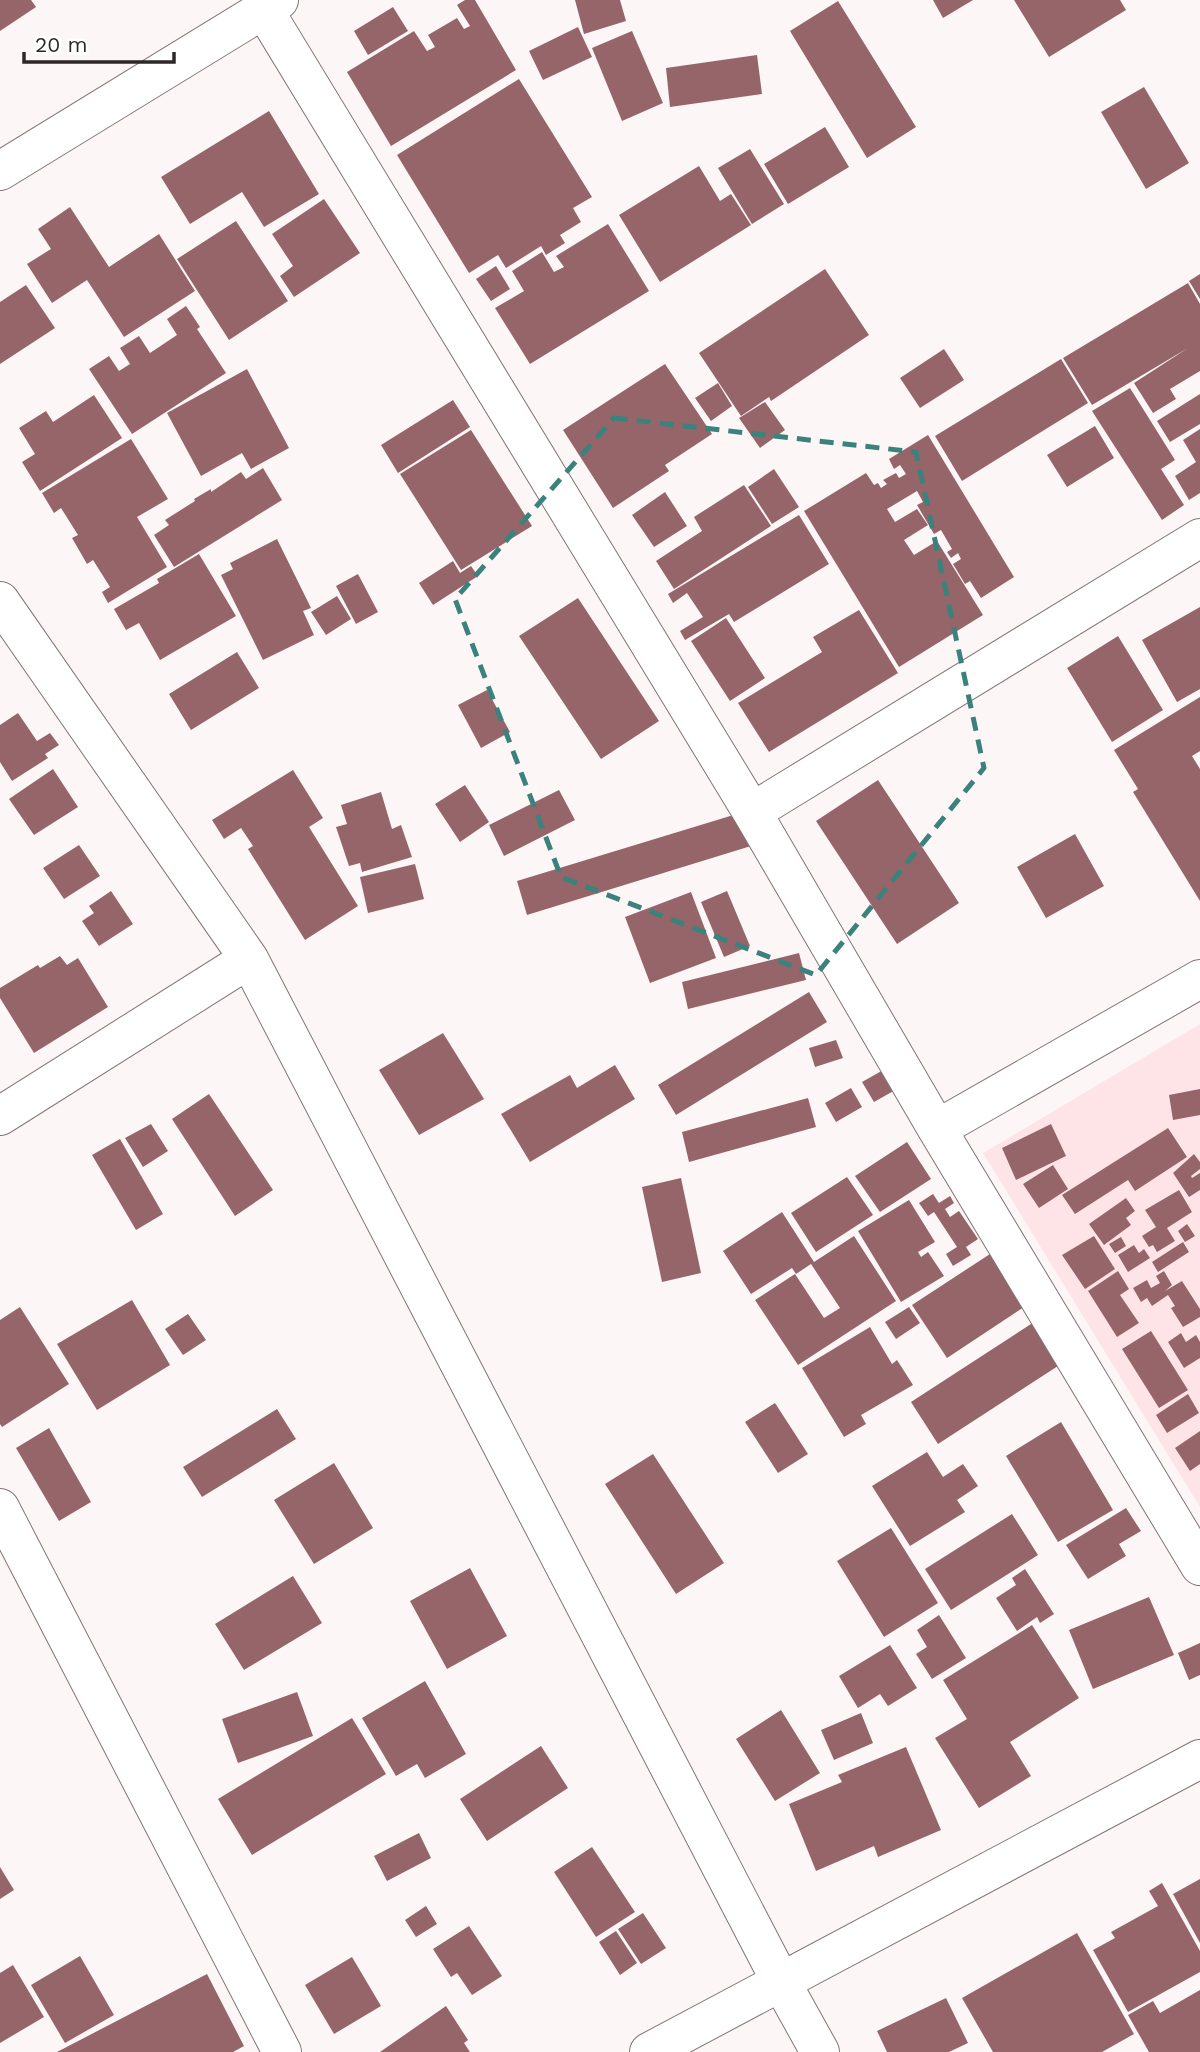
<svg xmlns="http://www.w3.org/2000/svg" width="1200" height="2052" font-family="'Work Sans',sans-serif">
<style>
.built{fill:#fee4e6}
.building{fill:#95656a}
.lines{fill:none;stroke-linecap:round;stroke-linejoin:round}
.minor-casing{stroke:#837576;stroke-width:40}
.tertiary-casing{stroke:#837576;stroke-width:40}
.minor{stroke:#fff;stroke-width:38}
.tertiary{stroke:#fff;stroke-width:38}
.marked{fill:none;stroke:#3b827c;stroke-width:5;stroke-dasharray:14 9;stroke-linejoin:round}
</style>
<rect width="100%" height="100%" fill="#fdf6f7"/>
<path class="built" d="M1200,1024V1507L983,1153Z"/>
<path class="building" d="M0,0H31L36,7L0,31Z
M465,0H475L516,70L391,146L347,72L414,31L427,51L435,47L428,35L457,18L464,29L470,26L457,5Z
M575,0H620L626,21L584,34Z
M933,0H973L943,18Z
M1014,0H1120L1126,10L1049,57Z
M838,1L916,127L867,158L790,31Z
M393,7L408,31L368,55L354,31Z
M578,27L592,57L543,80L529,51Z
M632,31L663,103L622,121L592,48Z
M757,55L762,94L670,107L666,68Z
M519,79L592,197L573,208L581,222L560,235L565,243L546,255L541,246L506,268L498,255L469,273L397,155Z
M1144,87L1189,163L1146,189L1101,112Z
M269,111L319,194L264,227L242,192L190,224L161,177Z
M825,127L849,167L788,204L764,164Z
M750,149L784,204L752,224L718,168Z
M699,166L720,201L731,194L751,225L660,282L619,215Z
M324,199L360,253L294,297L280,276L293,266L272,234Z
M70,207L109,267L159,234L195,291L124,337L87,280L52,303L27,264L51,249L38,229Z
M236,221L288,301L229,340L177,259Z
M608,224L649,291L530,364L495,308L524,291L512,271L542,252L554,272L564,267L556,256Z
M496,266L510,289L491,301L476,279Z
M825,269L869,335L771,401L769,397L741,416L699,353Z
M1200,274V299L1189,281Z
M1188,283L1200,304V371L1170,389L1176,399L1153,413L1134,383L1188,348L1092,405L1063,358Z
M26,285L55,328L0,364V302Z
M186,306L200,327L197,329L226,373L132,434L89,369L109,356L119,371L130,364L120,348L139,336L150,353L177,335L167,319Z
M944,349L964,380L920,408L900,378Z
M1061,359L1088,403L962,481L935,436Z
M665,364L712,434L665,465L669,471L613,508L563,430Z
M247,369L289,448L251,469L242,453L201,476L167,413Z
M718,383L732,406L711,421L695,398Z
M1130,388L1175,460L1161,469L1184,505L1162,520L1092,411Z
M1200,394V424L1170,442L1157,421Z
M94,395L122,438L40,491L22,462L35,454L19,428L46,411L53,422Z
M453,400L470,427L398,473L381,445Z
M765,402L785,430L760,448L739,418Z
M1095,426L1114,458L1067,487L1047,455Z
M1200,429V493L1189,500L1175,476L1196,462L1183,440Z
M471,430L532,526L461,570L400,474Z
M928,435L1014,577L981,598L970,581L965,584L953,564L961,559L958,553L951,558L947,552L952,549L941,530L934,534L917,505L923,502L917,491L887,509L895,522L917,509L928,525L904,540L914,555L937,541L983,615L899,667L804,511L866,473L874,485L878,483L881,488L887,484L883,480L896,473L899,478L906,474L900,465L894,469L889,459Z
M131,439L168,499L137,517L167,567L108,603L102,592L110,587L93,560L87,564L72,538L78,535L61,508L54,513L42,493Z
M263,468L282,500L174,567L154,535L169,525L165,520L195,501L194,499L211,489V492L241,472L246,479Z
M774,469L799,507L772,524L748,487Z
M744,485L771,526L674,589L656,561L702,531L694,517Z
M665,492L687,526L654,547L632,515Z
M799,515L829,564L734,622L729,614L685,640L680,631L703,617L687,593L673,603L668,594Z
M277,539L311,608L303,611L314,635L263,660L221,575L233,569L230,563Z
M199,554L236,616L160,660L139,623L126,630L114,609L159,583L157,579Z
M453,561L460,573L471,566L478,576L433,605L419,583Z
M358,574L378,612L356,624L336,586Z
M337,596L351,619L326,635L311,612Z
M578,598L659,721L601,759L519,636Z
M1200,607V689L1177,702L1142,640Z
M859,610L898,673L769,752L738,703L822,652L813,637Z
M726,618L765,678L730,701L691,641Z
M1118,636L1163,710L1112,742L1067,668Z
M237,652L259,688L191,730L169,694Z
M487,690L510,732L481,748L458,705Z
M1200,697V751L1192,756L1200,769V901L1133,792L1138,789L1114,750Z
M18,713L37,741L50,733L59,745L45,754L48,758L12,781L0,762V725Z
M53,769L78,807L34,835L9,799Z
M293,770L323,818L309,827L358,906L305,940L248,849L253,846L241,828L224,839L212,820Z
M878,780L959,903L897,944L816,821Z
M465,785L489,822L460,842L435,804Z
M559,790L575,820L504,856L489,825Z
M381,792L392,829L401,825L412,857L362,872L360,863L349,866L336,827L347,824L341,805Z
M740,813L751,846L527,915L517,881Z
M1075,834L1104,886L1046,918L1017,867Z
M79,845L100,876L64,899L43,868Z
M415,864L424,899L368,913L360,877Z
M111,891L133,924L99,946L82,921L94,913L89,906Z
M727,891L750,946L724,957L701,902Z
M691,892L716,958L650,983L625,917Z
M799,953L806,980L688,1009L682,982Z
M60,956L67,965L78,958L108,1007L34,1053L0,998V988L38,965L40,968Z
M809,992L827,1022L676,1115L658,1085Z
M443,1033L484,1099L419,1135L379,1070Z
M836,1040L843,1058L815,1067L809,1048Z
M615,1065L635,1099L530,1162L501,1114L570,1075L577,1088Z
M885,1069L897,1089L874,1102L862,1082Z
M851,1088L862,1107L836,1122L825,1103Z
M1200,1089V1115L1173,1120L1169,1095Z
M209,1094L273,1190L235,1216L172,1119Z
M808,1098L816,1127L689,1162L682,1132Z
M151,1124L168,1151L143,1167L125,1138Z
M1051,1124L1066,1156L1016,1180L1002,1148Z
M1168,1128L1187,1157L1135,1191L1128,1180L1075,1214L1062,1195Z
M120,1139L163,1214L136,1230L92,1155Z
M907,1142L931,1179L880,1212L855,1176Z
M1194,1154L1200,1162V1169L1191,1176L1192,1178L1200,1173V1190L1189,1197L1173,1173Z
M1053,1165L1068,1189L1039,1208L1023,1184Z
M847,1177L873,1215L816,1252L791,1213Z
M681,1178L701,1273L662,1282L642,1187Z
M1179,1190L1192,1212L1167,1228L1175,1241L1157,1252L1153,1245L1149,1247L1142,1236L1156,1227L1145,1210Z
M933,1194L939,1203L950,1196L954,1203L945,1209L950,1217L959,1211L978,1239L966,1247L971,1255L953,1266L946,1254L957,1247L934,1212L928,1216L919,1203Z
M1126,1198L1135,1211L1126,1218L1131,1225L1104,1245L1089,1224Z
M909,1200L935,1242L918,1252L921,1257L928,1252L944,1276L901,1302L858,1231Z
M782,1212L814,1262L854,1236L896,1301L798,1365L755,1300L795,1274L824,1318L840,1308L811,1264L796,1274L792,1268L751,1294L723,1251Z
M1187,1224L1195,1236L1185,1242L1178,1231Z
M1094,1236L1115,1269L1085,1289L1062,1255Z
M1121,1237L1126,1246L1115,1253L1109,1244Z
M1183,1242L1189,1252L1158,1272L1152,1262Z
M1134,1245L1139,1253L1144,1249L1150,1258L1128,1272L1118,1255Z
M990,1254L1024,1307L947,1358L912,1305Z
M1118,1271L1129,1289L1120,1295L1139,1323L1117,1337L1088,1291Z
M1164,1271L1172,1285L1165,1291L1182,1281L1200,1309V1317L1183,1327L1171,1308L1175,1306L1168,1295L1152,1306L1147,1298L1141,1302L1133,1288L1147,1280L1151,1288L1160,1283L1156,1276Z
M132,1300L170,1365L97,1410L57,1344Z
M20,1307L69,1384L2,1427L0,1424V1320Z
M909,1307L920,1323L896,1339L885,1322Z
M188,1314L206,1340L183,1355L165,1329Z
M1034,1322L1061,1364L938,1444L911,1402Z
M870,1327L892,1364L897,1360L913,1385L861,1415L866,1424L844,1437L802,1368Z
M1151,1331L1188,1390L1159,1408L1122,1349Z
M1181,1333L1186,1342L1196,1335L1200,1342V1358L1184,1368L1168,1342Z
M1188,1394L1199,1413L1167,1433L1156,1415Z
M775,1403L808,1454L778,1473L745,1422Z
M277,1409L296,1439L202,1497L183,1467Z
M1061,1422L1113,1510L1058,1542L1006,1456Z
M49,1428L91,1502L59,1521L16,1448Z
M1200,1431V1464L1190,1471L1175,1448Z
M927,1452L943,1477L963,1464L978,1486L957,1500L965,1512L910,1546L872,1486Z
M653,1454L724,1563L676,1594L605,1484Z
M334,1463L373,1528L314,1564L274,1500Z
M1126,1508L1141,1531L1119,1544L1126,1556L1088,1579L1066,1545Z
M1012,1514L1038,1555L951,1610L925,1569Z
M891,1528L938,1603L884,1637L837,1561Z
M470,1568L507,1636L447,1669L410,1601Z
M1025,1569L1054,1614L1040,1623L1037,1617L1017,1631L996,1598L1016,1585L1012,1578Z
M293,1576L322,1623L244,1670L215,1624Z
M1149,1597L1174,1655L1093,1689L1069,1630Z
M939,1615L966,1658L932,1679L916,1654L927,1647L917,1630Z
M1032,1625L1079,1698L1010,1742L1031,1776L979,1808L935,1738L967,1719L943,1680Z
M1200,1643V1675L1189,1680L1178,1653Z
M890,1645L917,1688L888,1706L880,1694L858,1708L839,1676Z
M425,1681L466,1754L425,1778L417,1764L396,1776L362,1718Z
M297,1692L313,1736L238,1763L222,1719Z
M781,1710L820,1773L775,1801L736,1739Z
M861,1713L873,1743L834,1760L821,1730Z
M352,1718L386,1774L252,1855L218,1799Z
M541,1746L568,1788L487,1841L460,1799Z
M906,1747L941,1830L878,1857L874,1846L816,1871L789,1804L842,1782L838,1775Z
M419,1833L431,1858L387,1881L374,1856Z
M592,1847L635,1912L596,1937L554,1872Z
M0,1867L14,1890L0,1899Z
M1200,1879V1943L1173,1894Z
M1162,1883L1200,1951V1972L1128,2012L1093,1950L1115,1938L1111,1932L1158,1906L1149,1891Z
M426,1906L437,1924L416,1937L405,1920Z
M643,1913L666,1948L641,1964L618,1929Z
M469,1926L502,1976L472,1995L457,1973L451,1977L433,1949Z
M616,1931L637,1963L620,1975L599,1942Z
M1077,1933L1134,2034L1102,2052H993L962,1998Z
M80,1956L114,2015L65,2043L31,1985Z
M352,1957L381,2006L334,2034L305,1985Z
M13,1965L44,2017L0,2043V1973Z
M207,1974L244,2046L233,2052H57Z
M1200,1990V2052H1149L1128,2015L1153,2001L1160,2013Z
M946,1998L968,2043L949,2052H887L877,2031Z
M446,2006L468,2040L464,2043L470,2052H380Z"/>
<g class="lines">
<g class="minor-casing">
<path id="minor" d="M264,10L752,812L937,1129L1200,1566
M0,601L249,959L780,1980L820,2052
M752,812L1200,538
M0,1116L249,959
M937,1129L1200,979
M0,1508L282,2052
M649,2052L1200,1759"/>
</g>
<g class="tertiary-casing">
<path id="tertiary" d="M0,171L279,0"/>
</g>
<use href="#minor" class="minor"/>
<use href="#tertiary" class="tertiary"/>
</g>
<path class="marked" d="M614,418L916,452L984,768L816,975L561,877L455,599Z"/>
<path d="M24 52v10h150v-10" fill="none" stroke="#2d2728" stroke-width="3.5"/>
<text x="35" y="52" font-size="21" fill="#2d2728" stroke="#ffffff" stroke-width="5" paint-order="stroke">20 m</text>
</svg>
